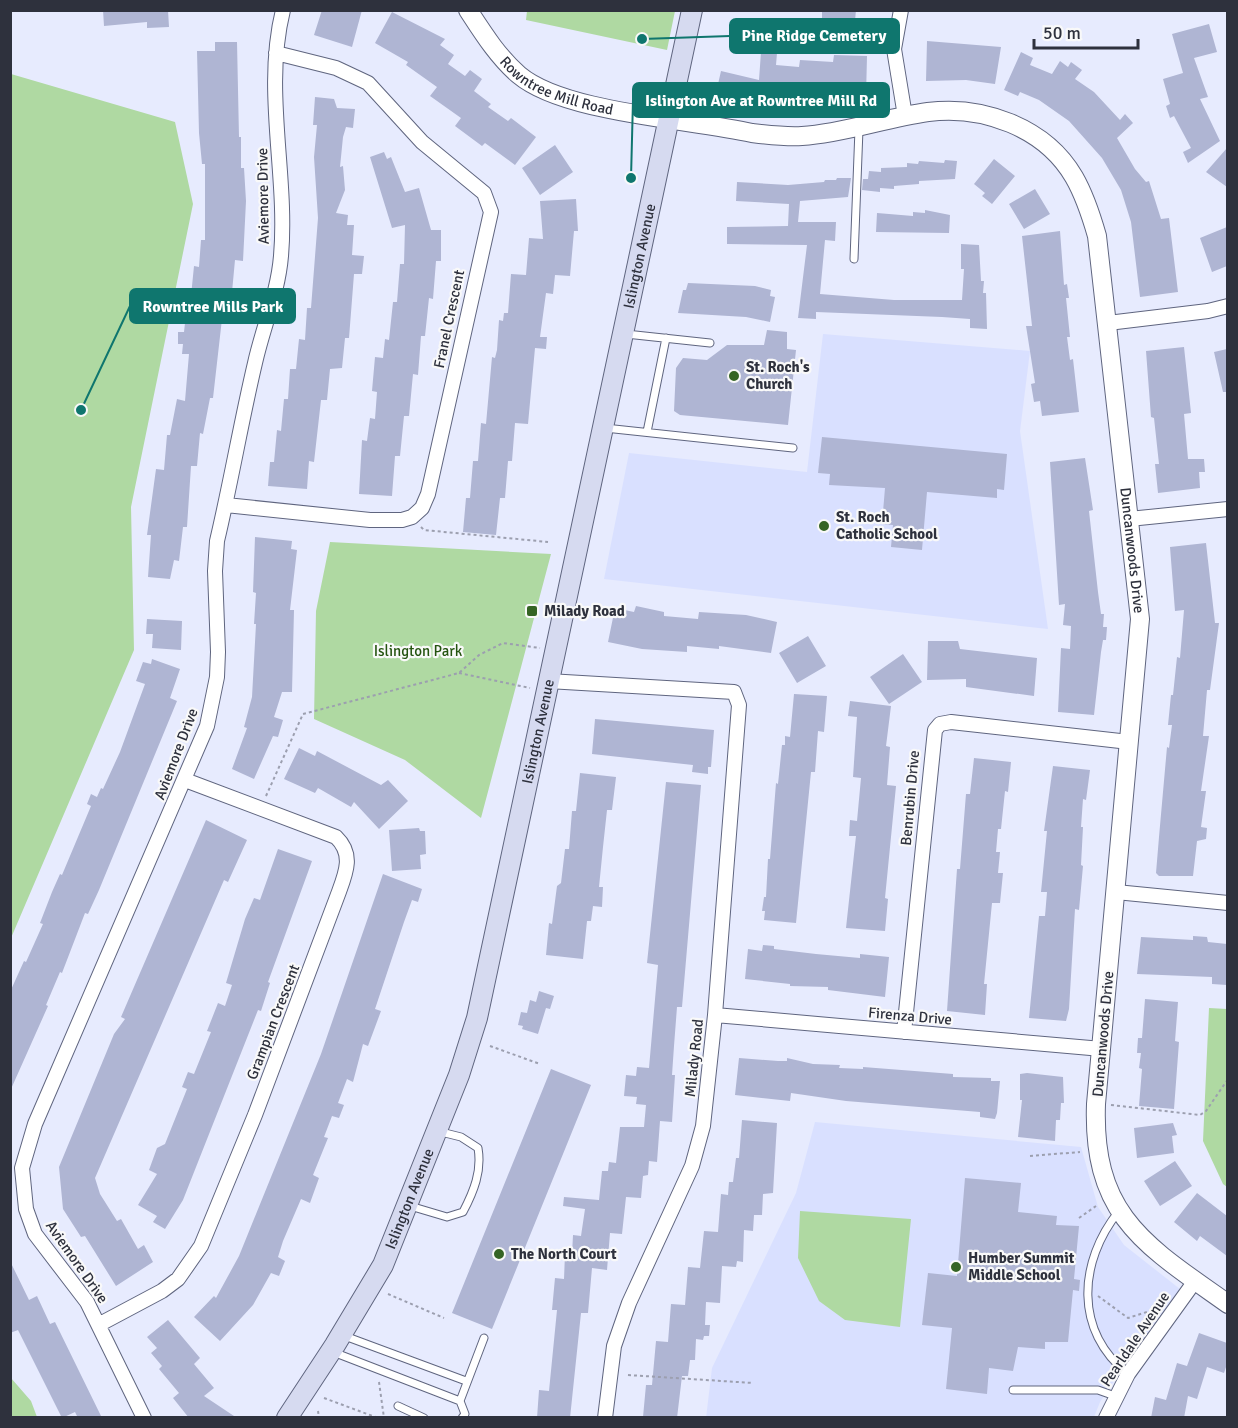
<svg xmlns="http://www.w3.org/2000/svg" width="1238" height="1428" font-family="Signika,sans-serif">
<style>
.built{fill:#d9e0ff}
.green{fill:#afd9a2}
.building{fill:#afb5d3}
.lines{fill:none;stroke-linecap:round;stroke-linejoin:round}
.service-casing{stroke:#5f657f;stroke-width:9}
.minor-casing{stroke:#5f657f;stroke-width:16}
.tertiary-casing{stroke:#5f657f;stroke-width:20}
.secondary-casing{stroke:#5f657f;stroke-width:22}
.path{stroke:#9c9faf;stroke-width:2;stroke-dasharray:3 3;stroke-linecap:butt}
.service{stroke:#fff;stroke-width:7}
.minor{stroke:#fff;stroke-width:14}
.tertiary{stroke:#fff;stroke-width:18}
.secondary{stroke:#d6daf0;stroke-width:20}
.poi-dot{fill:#356424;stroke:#f9f9f9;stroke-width:2}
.labels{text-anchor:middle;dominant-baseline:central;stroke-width:4.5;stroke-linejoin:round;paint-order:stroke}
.street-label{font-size:15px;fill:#2e313d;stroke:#f9f9f9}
.poi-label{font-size:15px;font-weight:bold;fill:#2e313d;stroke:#f9f9f9;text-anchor:start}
.park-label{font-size:15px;fill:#24530f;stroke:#f9f9f9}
.leader{fill:none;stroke:#0f766e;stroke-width:2}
.callout-dot{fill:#0f766e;stroke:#f9f9f9;stroke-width:2}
.callout{fill:#0f766e;stroke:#0f766e;stroke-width:2}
.callout-label{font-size:16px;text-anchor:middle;font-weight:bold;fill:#fff}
</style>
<rect width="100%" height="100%" fill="#e7ebfe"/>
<path class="built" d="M823,334L1030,351L1020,431L1048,629L604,579L629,453L807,472Z
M815,1122L1081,1147L1098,1207L1124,1245L1180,1289L1139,1343L1100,1402L1094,1417L706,1418L712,1368L796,1193Z"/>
<path class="green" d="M527,11V10L675,11L667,50L526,20Z
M11,74L175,122L193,204L131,507L134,650L11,938Z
M330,542L551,554L481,818L405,760L314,719L316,611Z
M1209,1008L1227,1009V1187L1223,1184L1203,1141Z
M800,1211L911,1219L900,1327L845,1320L819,1301L798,1258Z
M11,1378L31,1401L37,1417H11Z"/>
<path class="building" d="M103,10H168L169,27L147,28V22L104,26Z
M322,10H362L352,47L314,35Z
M822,10H856L855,21L822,19Z
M392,12L445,39L440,45L454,55L448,64L465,76L470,70L482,79L474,91L491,104L488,107L508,121L511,118L536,137L515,165L485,143L482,146L455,126L461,118L430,96L437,87L406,65L408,62L375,43Z
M1209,24L1217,52L1194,58L1208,97L1200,99L1220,141L1188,163L1183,152L1191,148L1174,116L1170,118L1166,106L1170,104L1163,79L1183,73L1172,34Z
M927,41L1001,47L995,84L966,80L926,81Z
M215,42H237L239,137H241V168H244L246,201L243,261L235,260L232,292L229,291L227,311L223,310L213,398H210L203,434L200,433L197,466H191L187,527H183L179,561L174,560L170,579L148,577L151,535H147L156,469L164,470L167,435H170L177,399L185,401L189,354H182L183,344H178V332H184L187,305L190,306L194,266L199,267L201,240H205V164H202L199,133L197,51H215Z
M761,52L777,53L776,65L799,67L800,60L833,62L834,55L867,56L866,97L853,96V93L827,92L826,101L787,97V104L752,101L716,93L721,71L759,80Z
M1021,52L1033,58L1030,65L1052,74L1060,61L1068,67L1071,62L1082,70L1075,79L1094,92L1120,120L1125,114L1133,123L1117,138L1135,169L1146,182L1149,181L1161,219L1169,218L1178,292L1140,297L1131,222L1121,190L1102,158L1069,121L1039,100L1020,92L1018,96L1004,90Z
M315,97L334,99L337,108L355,109L353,128L346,127L343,137L340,167L343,166L345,190L336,213L348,215L347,225H354L352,255L364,256L362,274H354L349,338H345L342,368L330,369L327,400H321L314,462L309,461L307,489L268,486L270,462H274L277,430L281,431L284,399H288L290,369H296L299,339L305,340L307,308H311L318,218L314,157L317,125H313Z
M555,145L573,172L540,195L522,168Z
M1227,148V187L1206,172Z
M384,152L387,159L391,157L405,192L419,188L431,230H441V261H436L433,299L429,298L425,336H421L418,375L413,374L409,416H404L400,456H395L392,496L359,494L362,440L367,441L370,418L375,419L377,392L372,391L375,357L383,358L385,339L389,340L393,302H397L400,264H404L405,225L392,228L370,157Z
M994,159L1015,176L992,204L982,196L985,193L974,184Z
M945,160L957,161L955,179L919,181V184L894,186V189L880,188V192L862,190L863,179H868L869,171L881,172V168L907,167V163L918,164L919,161L944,163Z
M837,178H851L848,197L800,201L798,222H836L835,241L825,240L820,294L894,300H962L964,269H961V244L979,245L981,281H984L983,293H986L987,329L970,328V319L942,317L816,312V319L798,318L807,245L727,244V227L788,226L789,204L736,201L737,182L788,185L824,182L825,180H836Z
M1035,189L1050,214L1024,229L1009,204Z
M576,199L578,231H574L570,276L555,275L553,294L546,293L540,337H547L546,349L535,348L528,424L515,423L512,461H508L505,498H500L496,535L463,532L466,498H470L473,461H478L481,423L486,424L492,357L495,358L497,350L499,320L503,321L504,313H508L511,274L526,275L529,238L543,239L540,201Z
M925,210L950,215L949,233L876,232L877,213L913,216V212L925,213Z
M1227,227V266L1212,272L1200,238Z
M1060,231L1064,285L1067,284L1069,298H1066L1070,337H1067L1070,360L1073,359L1079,412L1042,416L1040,401L1034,402L1031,384L1035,383L1026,326H1032L1022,236Z
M688,283L755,286L771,290L770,296L775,297L770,322L746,317L678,313L683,290H686Z
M767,330L787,332V349L796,350L788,425L680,415L674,411L676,368L683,358L707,360L727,345H764Z
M1184,347L1191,413L1184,414L1188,459H1204L1205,472H1199L1200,488L1158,493L1155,464H1159L1154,418L1151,417L1146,351Z
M1227,349V392H1223L1214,352Z
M822,437L1007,454L1004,490L997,489V498L927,492L922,550L891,547L893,525L882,524L885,488L829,485L830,474L818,473Z
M1085,458L1093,510L1089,511L1098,592L1101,614H1104L1103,627H1107L1106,640H1103L1101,652L1094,715L1058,712L1061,648L1070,649L1071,626L1063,625L1065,604L1059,605L1050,462Z
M255,537L292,541L291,549L297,550L290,610H294L292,692H282L274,717L283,720L278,737L273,736L254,779L232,769L247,728L244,727L252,697L256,624H254L256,593L253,592Z
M1206,543L1215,623H1219L1210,690H1207L1203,736H1209L1201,791H1206L1201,827L1207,828L1206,839L1197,841L1193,876H1159L1156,873L1159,837L1167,747L1169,748L1172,725H1168L1171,695H1173L1177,657L1180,658L1184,610L1175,611L1170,547Z
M636,606L664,612V616L698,619L699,612L746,615L777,622L771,653L719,646V649L687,646V652L642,649L608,642L615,608L634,612Z
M147,619L182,621L181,650L152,648L153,634H146Z
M808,636L826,666L797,683L779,653Z
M928,641H958L960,649L1037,658L1034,696L966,687V679L927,680Z
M903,654L922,682L889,704L870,677Z
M152,659L180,669L170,698L177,701L99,890L88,914L85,913L62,973L60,972L46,1005L48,1006L11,1089L10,992L24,961L26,962L43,924L40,923L52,892L60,874L62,875L91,806L87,804L91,794L97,797L101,788L103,789L120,752L145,684L136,681L143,662L151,664Z
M794,694L827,696L824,732L818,731L815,772H811L796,923L764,920L765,911H762L764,897H766L768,859H770L776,783L778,784L782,745H785V736L790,737Z
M850,701L891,706L886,746L890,747L887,785L896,786L885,898L888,899L885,931L846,928L856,836H849L850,820L857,821L861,778L853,777L857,717L848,716Z
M595,719L714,730L711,767H708V774L692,772L693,765L592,754Z
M299,748L315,756L317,751L381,785L388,780L408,801L379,829L354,802L351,807L318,788L315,793L284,779Z
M974,758L1011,762L1008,792L1005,791L1001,829H998L996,852H1000L998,873H1003L1000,903H992L984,984H987L985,1015L947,1011L957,869H960L966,794H970Z
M1053,766L1090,770L1086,800L1083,799L1081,827H1083L1081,865L1083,866L1079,910L1075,909L1069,1009L1066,1021L1029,1018L1039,916H1045L1047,892H1041L1047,831H1044Z
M580,773L616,777L612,810H607L603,847L599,887H603L602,907L593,906L591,921H587L583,959L546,955L549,923L552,924L557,886L561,883L565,849H569L572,811H576Z
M666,782L701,785L682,1007H677L674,1046L672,1075H675L672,1122L660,1121L657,1162L649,1161L648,1175L643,1176L641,1198L626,1197L622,1234L610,1233L607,1270L592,1268L588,1313H581L570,1418H537L539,1390L549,1391L557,1310H552L555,1278L564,1279L565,1254L572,1255L573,1235L581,1236L585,1209L563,1206L564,1197L599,1200L602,1171H608L609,1162L616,1163L620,1127H644L646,1105L636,1104L637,1097L624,1096L626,1075L636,1076L637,1067L649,1068L658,965L647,963Z
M206,820L247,840L228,882L224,880L95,1178L100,1194L117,1221L121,1219L138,1249L144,1245L153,1262L116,1286L85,1236L81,1237L63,1209L59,1167L114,1034L125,1019L121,1017Z
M419,828L420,831H425L426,854L420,855L421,869L392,871L389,830Z
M278,849L312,861L268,982L270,983L261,1011L258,1010L183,1200L165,1229L153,1222L157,1216L138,1205L157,1174L149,1170L157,1148L165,1144L187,1089L182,1087L188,1072L194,1074L211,1032L207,1031L218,1003L225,1006L232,985L226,983L245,919L254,898L260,900Z
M383,874L422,889L418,902L412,900L404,922L375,1009L381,1011L368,1046L363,1044L353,1082L347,1079L338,1103L344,1105L339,1118L332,1116L324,1137L328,1138L313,1175L319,1178L310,1203L301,1199L283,1241L278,1257L285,1261L279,1276L271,1273L253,1305L220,1341L194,1317L214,1296L216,1298L239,1256L321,1054Z
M1193,936L1207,937L1208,942L1227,944V985L1212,984V977L1137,974L1141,937L1193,940Z
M763,945L774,946V949L816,954L860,958V954L889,957L885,997L828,990V987L790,986V984L745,979L748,949L762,951Z
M539,991L554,996L550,1009L546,1008L538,1034L522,1029L523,1026L518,1025L521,1012L527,1013L530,1000L536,1002Z
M1145,999L1178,1002L1175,1041L1179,1042L1174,1109L1139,1106L1142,1069L1139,1068L1141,1053H1137L1138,1038H1142Z
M739,1058L778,1061H787V1058L813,1064L840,1065L839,1068L863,1069V1067L953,1074V1077L991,1078V1081H1000L997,1113L995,1119L980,1117V1112L846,1101L791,1093L790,1101L735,1095Z
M551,1069L591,1085L492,1329L452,1313Z
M1027,1073L1063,1077L1064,1103H1061L1060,1120H1056L1055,1141L1018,1137L1022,1100H1020V1074Z
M742,1120L777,1123L773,1193L763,1194L762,1215H754L753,1231L744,1230L743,1262L737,1261L736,1267L722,1266L720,1303L706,1302L705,1325H710L709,1336H704L703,1340L696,1339L695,1360H690L688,1376H682L677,1418L643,1417L646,1385H652L656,1341L668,1342L671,1304L685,1305L688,1267L700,1268L704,1231L718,1232L721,1194L728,1195L729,1182H733L736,1158H739Z
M1173,1123L1177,1135L1172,1136L1174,1153L1137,1158L1134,1128Z
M1175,1161L1192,1186L1160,1206L1144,1181Z
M965,1178L1021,1183L1018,1212L1057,1216L1056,1225L1079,1226L1074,1279L1080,1280L1079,1291L1073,1290L1068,1342H1045V1349L1018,1347L1013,1371L989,1368L987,1394L946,1389L952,1328L922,1325L928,1273L957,1276Z
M1197,1193L1227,1216V1256L1200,1236L1197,1241L1174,1222Z
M10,1261L29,1300L37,1296L50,1324L55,1322L102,1418H78L75,1412L62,1418L18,1330L10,1333Z
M168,1320L200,1358L194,1364L214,1388L204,1396L237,1418H189L173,1398L179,1393L159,1369L162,1366L151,1353L157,1348L147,1337Z
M1199,1333L1227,1343V1364L1224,1373L1207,1367L1197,1399L1188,1396L1184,1418H1151L1155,1397L1166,1400L1177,1363L1187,1366Z"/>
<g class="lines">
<g class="service-casing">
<path id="service" d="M854,259L859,129
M626,334L710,343
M605,428L793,448
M647,432L666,338
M410,1206L447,1217L463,1212C474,1191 482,1171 478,1148L461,1137L437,1131
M1119,1211C1078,1262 1074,1331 1128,1374
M342,1335L466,1381
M333,1352L460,1401
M1013,1390H1098L1115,1396
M398,1406L424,1418
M462,1418L465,1414L460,1401L484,1338"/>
</g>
<g class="minor-casing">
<path id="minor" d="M901,10L894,49L905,116
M1108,323L1208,311L1228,306
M226,505L370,520H402L412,517L422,508L428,494L491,212L484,193L422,142L368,83L336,68L276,53
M1129,519L1228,509
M548,681L734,692L739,705L715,1015L703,1126L692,1166L629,1303L614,1346L605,1418
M1116,892L1228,903
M715,1015L1102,1049
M904,1032L935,730L940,724L951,722L1129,742
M100,1324L162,1291L178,1279L201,1246L255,1115L337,897C345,875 355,855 336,837L185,780
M144,1418L87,1302L35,1234L26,1209L22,1168L35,1124L207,726L217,677L218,652L215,571L217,541C231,482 241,422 255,363C263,327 278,293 281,256C288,175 263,91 283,10
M1106,1418L1128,1374L1195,1281"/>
</g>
<g class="tertiary-casing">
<g id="tertiary">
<path id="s1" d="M468,10C483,33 498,57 519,75C564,113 690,119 752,133C769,135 785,137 802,136C845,133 885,118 928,112C982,105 1045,127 1074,177C1085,196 1091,215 1097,236L1140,619L1096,1104C1092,1216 1145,1245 1228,1304"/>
</g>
</g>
<g class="secondary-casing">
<g id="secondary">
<path id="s2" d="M287,1418L335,1345L383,1265L459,1075L477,1018L692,10"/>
</g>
</g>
<path class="path" d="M421,527L424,530L548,542
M459,673L530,688
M266,796L303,714L459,673L479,655L503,643L540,648
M490,1046L540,1064
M1111,1105L1200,1115L1206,1111L1228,1079
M1030,1156L1080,1152
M1079,1218L1096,1206
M388,1294L444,1318
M1098,1296L1128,1318L1150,1311
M628,1375L753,1383
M379,1382L384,1418
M324,1398L378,1418
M318,1411L319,1418"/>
<use href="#service" class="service"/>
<use href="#minor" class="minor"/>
<use href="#tertiary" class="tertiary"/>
<use href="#secondary" class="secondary"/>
</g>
<g class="poi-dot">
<circle cx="734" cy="376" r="6"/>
<circle cx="824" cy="526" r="6"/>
<rect x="526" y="605" width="12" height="12" rx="3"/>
<circle cx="499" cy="1254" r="6"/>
<circle cx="956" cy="1267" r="6"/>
</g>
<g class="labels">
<g class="street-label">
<text stroke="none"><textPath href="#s1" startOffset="122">Rowntree Mill Road</textPath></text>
<text transform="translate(263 196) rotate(-91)">Aviemore Drive</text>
<text stroke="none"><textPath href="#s2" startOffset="1224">Islington Avenue</textPath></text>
<text transform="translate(449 319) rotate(-78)">Franel Crescent</text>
<text stroke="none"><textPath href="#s1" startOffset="1052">Duncanwoods Drive</textPath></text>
<text stroke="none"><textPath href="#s2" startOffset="738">Islington Avenue</textPath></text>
<text transform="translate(176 754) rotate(-69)">Aviemore Drive</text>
<text transform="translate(910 798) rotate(-85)">Benrubin Drive</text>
<text transform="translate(910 1016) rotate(5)">Firenza Drive</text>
<text transform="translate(273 1022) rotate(-69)">Grampian Crescent</text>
<text transform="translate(1103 1034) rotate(-85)">Duncanwoods Drive</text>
<text transform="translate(694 1058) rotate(-84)">Milady Road</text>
<text stroke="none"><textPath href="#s2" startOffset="252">Islington Avenue</textPath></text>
<text transform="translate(77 1262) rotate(55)">Aviemore Drive</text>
<text transform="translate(1135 1339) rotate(-56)">Pearldale Avenue</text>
</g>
<g class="poi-label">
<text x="746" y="367">St. Roch's<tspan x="746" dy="17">Church</tspan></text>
<text x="836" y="517">St. Roch<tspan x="836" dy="17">Catholic School</tspan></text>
<text x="544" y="611">Milady Road</text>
<text x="511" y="1254">The North Court</text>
<text x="968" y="1258">Humber Summit<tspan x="968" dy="17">Middle School</tspan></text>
</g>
<g class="park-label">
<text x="418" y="651">Islington Park</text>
</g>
</g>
<path class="leader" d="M642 39L730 36M631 178L633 100M81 410L130 306"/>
<g class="callout-dot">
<circle cx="642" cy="39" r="6"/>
<circle cx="631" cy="178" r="6"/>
<circle cx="81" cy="410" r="6"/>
</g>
<g class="callout">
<rect x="730" y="19" width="169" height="34" rx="6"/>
<rect x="633" y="83" width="256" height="34" rx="6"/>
<rect x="130" y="289" width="165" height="34" rx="6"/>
</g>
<g class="callout-label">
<text x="814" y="41">Pine Ridge Cemetery</text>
<text x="761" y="106">Islington Ave at Rowntree Mill Rd</text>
<text x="213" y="312">Rowntree Mills Park</text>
</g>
<rect width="1238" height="1428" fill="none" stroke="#2e313d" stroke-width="24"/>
<path d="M1034 39v9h104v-9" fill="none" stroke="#2e313d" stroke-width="3"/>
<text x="1043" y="39" font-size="18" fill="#2e313d" stroke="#f9f9f9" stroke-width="4.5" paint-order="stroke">50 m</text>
</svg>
